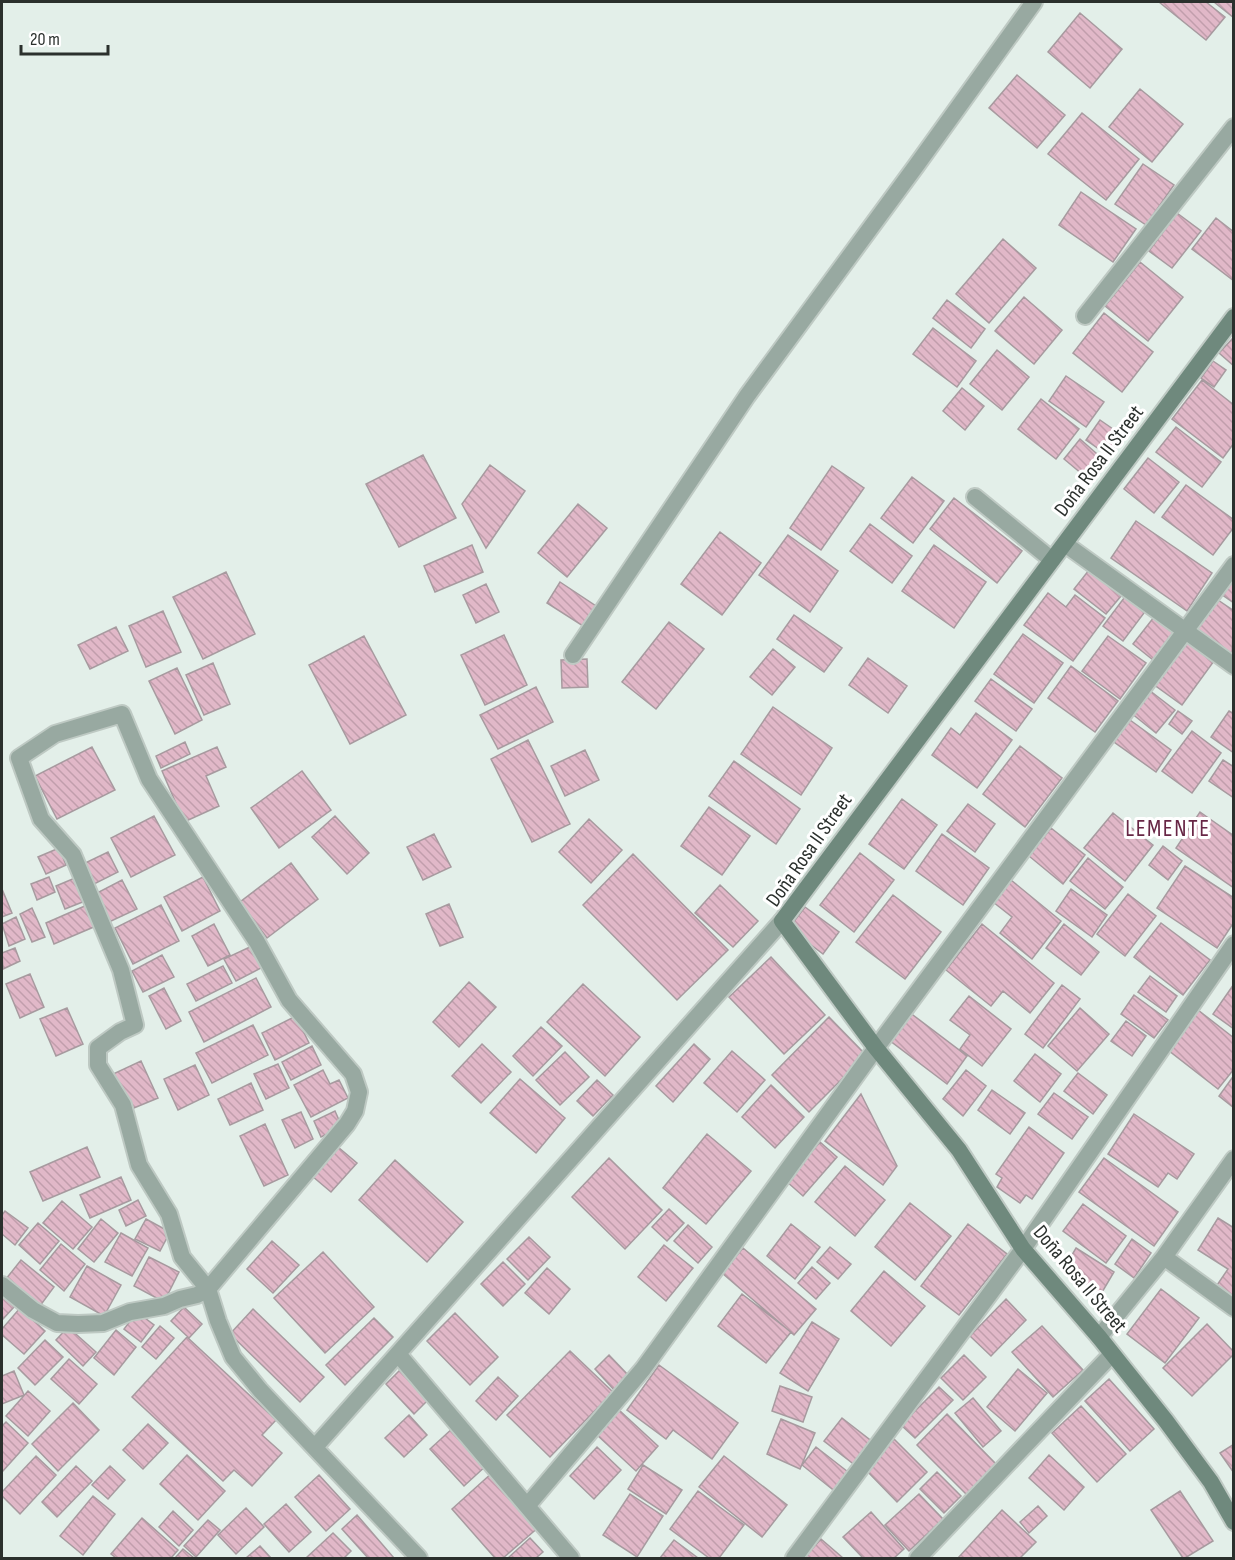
<svg xmlns="http://www.w3.org/2000/svg" width="1235" height="1560" font-family="'Sofia Sans Condensed',sans-serif">
<style>
.building{fill:url(#building-back-hatch);stroke:#a79a9f;stroke-width:1.5}
.lines{fill:none;stroke-linecap:round;stroke-linejoin:round}
.minor-casing{stroke:#bec9c3;stroke-width:20}
.secondary-casing{stroke:#bec9c3;stroke-width:20}
.minor{stroke:#98a9a1;stroke-width:16}
.secondary{stroke:#6f897d;stroke-width:16}
.labels{text-anchor:middle;dominant-baseline:central;stroke-width:6;stroke-linejoin:round;paint-order:stroke}
.street-label{font-size:21px;fill:#2b302d;stroke:#fff}
.quarter-label{font-size:24px;letter-spacing:1.5px;fill:#672645;stroke:#fff}
</style>
<defs>
<pattern id="building-back-hatch" width="6" height="6" patternUnits="userSpaceOnUse" patternTransform="scale(1.5)"><rect width="6" height="6" fill="#e1b8c8"/><path d="M-1 5l2 2M0 0l6 6M5-1l2 2" fill="none" stroke="#c19eac"/></pattern>
</defs>
<rect width="100%" height="100%" fill="#e3efe9"/>
<path class="building" d="M1159,2H1206L1225,17L1206,40Z
M1214,2H1234V18Z
M1080,13L1122,49L1090,88L1048,52Z
M1017,75L1065,115L1037,148L989,108Z
M1140,89L1183,124L1152,162L1109,127Z
M1082,113L1139,159L1106,200L1048,154Z
M1143,164L1174,185L1146,225L1115,204Z
M1081,192L1136,229L1113,262L1059,225Z
M1177,213L1201,231L1172,268L1149,251Z
M1216,218L1234,232V281L1192,249Z
M1003,239L1036,268L989,323L956,294Z
M1140,262L1183,297L1148,341L1105,306Z
M1024,297L1062,330L1034,364L995,331Z
M947,300L985,329L971,348L933,318Z
M1104,313L1153,352L1122,392L1073,353Z
M933,328L976,361L957,387L913,354Z
M1234,337V366L1219,353Z
M997,350L1029,377L1002,410L970,384Z
M1213,361L1226,370L1214,387L1201,378Z
M1066,376L1104,402L1086,427L1049,401Z
M1202,380L1234,405V443L1223,458L1172,419Z
M962,388L984,406L965,430L943,411Z
M1041,399L1079,429L1056,459L1018,429Z
M1100,420L1123,436L1109,456L1086,440Z
M1176,427L1221,462L1202,487L1156,452Z
M1080,439L1104,460L1088,479L1064,459Z
M423,455L456,518L399,547L366,484Z
M1148,458L1179,482L1154,513L1124,489Z
M490,465L525,491L486,548L462,504Z
M832,466L864,488L821,550L790,528Z
M912,477L944,501L913,543L881,518Z
M1186,485L1234,520V527L1213,555L1162,517Z
M954,498L1022,551L997,583L930,529Z
M578,504L607,528L567,577L538,553Z
M1136,521L1212,573L1187,611L1111,558Z
M870,524L912,556L892,583L850,551Z
M720,532L761,563L722,615L681,584Z
M788,535L838,571L810,612L759,575Z
M472,545L483,572L435,592L424,566Z
M934,545L986,582L954,628L902,591Z
M1089,570L1121,596L1106,614L1074,589Z
M226,572L255,634L203,659L173,597Z
M1234,577V603L1221,594Z
M560,582L596,606L583,626L547,603Z
M486,584L499,612L476,623L463,595Z
M1048,593L1066,607L1075,595L1105,618L1073,661L1024,625Z
M1127,594L1147,609L1123,641L1103,626Z
M1218,600L1234,611L1232,654L1197,629Z
M163,611L181,652L146,667L129,626Z
M794,615L842,648L824,672L777,639Z
M1154,617L1173,633L1153,660L1133,644Z
M669,622L704,649L656,709L622,682Z
M116,627L128,651L90,669L78,645Z
M1023,634L1063,663L1034,703L994,674Z
M504,635L527,685L485,705L461,655Z
M364,636L406,715L350,744L309,665Z
M1108,636L1146,663L1120,699L1082,671Z
M1184,640L1214,661L1182,705L1153,684Z
M773,649L795,667L772,695L750,677Z
M868,658L907,686L888,713L849,685Z
M587,659L588,687L562,688L561,660Z
M213,663L230,704L204,715L186,675Z
M1071,666L1118,701L1095,732L1048,698Z
M177,668L202,720L175,734L149,681Z
M991,679L1032,709L1016,731L975,701Z
M536,687L553,722L498,749L480,715Z
M1149,690L1175,710L1156,733L1131,713Z
M773,707L832,748L801,795L741,754Z
M1178,711L1192,721L1182,734L1169,724Z
M1229,711L1234,714V753L1211,737Z
M976,713L1012,740L977,788L932,755L951,728L960,735Z
M1130,720L1171,750L1156,772L1114,742Z
M1192,731L1221,753L1192,793L1162,771Z
M528,740L570,824L532,842L491,759Z
M185,742L190,754L161,768L156,756Z
M1020,746L1062,778L1025,827L983,794Z
M92,747L115,790L57,819L35,776Z
M217,747L226,767L206,776L219,806L184,822L162,771Z
M585,750L599,780L565,796L551,766Z
M1223,760L1234,767V798L1209,781Z
M734,761L800,809L776,844L709,796Z
M302,771L331,810L279,848L251,808Z
M902,799L937,825L904,869L869,844Z
M968,804L995,824L975,852L947,831Z
M709,807L750,836L722,875L681,846Z
M1200,812L1234,836V888L1176,848Z
M1113,813L1153,845L1125,881L1084,848Z
M154,816L175,855L131,877L111,838Z
M335,816L369,853L347,874L312,837Z
M589,819L622,850L591,883L559,852Z
M1051,828L1085,855L1063,884L1029,856Z
M434,834L451,867L423,880L407,847Z
M942,834L989,868L963,905L916,871Z
M1163,846L1182,861L1168,880L1149,865Z
M59,848L66,865L46,874L38,857Z
M108,852L118,872L94,884L83,864Z
M860,853L894,880L854,932L820,905Z
M633,854L728,950L677,1000L583,905Z
M1088,858L1123,887L1105,909L1070,881Z
M291,863L318,899L267,938L240,902Z
M1185,866L1234,898V922L1217,948L1157,908Z
M49,877L55,892L37,900L31,884Z
M203,877L220,911L182,931L164,897Z
M75,878L85,901L65,909L56,886Z
M122,880L137,909L109,922L95,894Z
M1011,880L1061,921L1032,959L1000,933L1012,917L993,902Z
M720,885L758,921L733,947L695,913Z
M2,889L12,913L2,917Z
M1071,889L1107,915L1092,937L1056,911Z
M1128,894L1156,916L1125,956L1097,934Z
M893,895L941,932L905,979L856,942Z
M449,904L463,937L440,946L426,914Z
M87,905L96,926L54,944L46,923Z
M161,905L179,941L133,964L115,928Z
M805,907L839,932L823,954L789,928Z
M32,908L45,937L32,942L20,914Z
M16,917L25,939L9,946L2,924Z
M1161,923L1210,960L1183,995L1134,957Z
M214,924L230,955L208,966L192,936Z
M982,924L1054,983L1030,1013L1003,991L991,1006L946,970Z
M1064,924L1099,952L1081,975L1046,948Z
M252,946L263,967L236,981L224,959Z
M15,948L20,961L3,969L2,953Z
M162,955L174,977L143,992L132,971Z
M771,957L825,1015L784,1054L729,997Z
M223,966L232,983L196,1001L187,984Z
M30,974L44,1007L20,1018L6,984Z
M1150,976L1177,996L1166,1012L1138,992Z
M256,978L271,1007L204,1042L189,1012Z
M469,982L496,1007L459,1047L433,1022Z
M583,984L640,1037L605,1076L547,1022Z
M1234,984V1029L1213,1014Z
M1062,985L1080,999L1043,1048L1025,1034Z
M164,988L181,1021L166,1029L149,996Z
M1134,995L1168,1020L1154,1038L1121,1014Z
M969,996L1011,1029L982,1066L960,1049L970,1035L950,1020Z
M67,1008L83,1044L56,1056L40,1019Z
M1080,1008L1109,1034L1077,1071L1048,1046Z
M1198,1010L1234,1038V1069L1218,1089L1168,1050Z
M909,1012L967,1056L947,1084L889,1040Z
M296,1016L309,1043L275,1060L262,1033Z
M829,1017L866,1055L809,1112L772,1075Z
M1126,1021L1146,1036L1132,1056L1111,1041Z
M253,1025L268,1055L212,1083L196,1053Z
M541,1027L562,1046L533,1076L513,1056Z
M482,1044L511,1072L481,1103L452,1076Z
M694,1044L710,1059L673,1102L656,1086Z
M312,1046L321,1065L291,1080L282,1062Z
M732,1051L765,1080L737,1112L704,1083Z
M565,1052L589,1077L560,1105L536,1080Z
M1035,1054L1061,1074L1040,1102L1014,1081Z
M141,1061L158,1098L129,1110L113,1074Z
M278,1064L289,1088L266,1099L254,1074Z
M195,1065L209,1095L178,1110L164,1079Z
M323,1070L330,1084L339,1080L348,1098L311,1117L294,1085Z
M966,1070L986,1086L963,1116L943,1099Z
M1078,1073L1107,1095L1093,1114L1064,1091Z
M1232,1078L1234,1079V1108L1219,1096Z
M520,1079L565,1118L536,1153L490,1113Z
M597,1080L613,1095L593,1116L577,1101Z
M251,1083L263,1110L230,1125L218,1099Z
M771,1085L804,1117L775,1148L742,1117Z
M992,1090L1025,1113L1010,1134L978,1110Z
M1054,1093L1088,1117L1072,1139L1038,1114Z
M861,1094L897,1166L883,1185L825,1141Z
M335,1111L342,1127L321,1137L314,1121Z
M301,1112L313,1139L295,1148L282,1120Z
M1134,1114L1194,1154L1177,1179L1168,1173L1158,1187L1108,1154Z
M265,1124L288,1175L264,1186L240,1136Z
M1029,1127L1064,1153L1032,1199L1026,1195L1020,1203L997,1187L1002,1178L996,1174Z
M707,1134L751,1171L706,1224L663,1188Z
M820,1142L837,1157L803,1196L786,1181Z
M87,1147L100,1177L43,1201L30,1172Z
M338,1147L357,1163L331,1192L312,1176Z
M609,1158L662,1210L625,1249L572,1197Z
M1104,1158L1178,1212L1154,1246L1079,1192Z
M395,1160L463,1222L427,1262L359,1200Z
M845,1166L885,1200L855,1236L815,1202Z
M121,1177L131,1200L90,1218L80,1195Z
M138,1200L146,1216L126,1226L119,1210Z
M62,1201L92,1227L73,1249L43,1223Z
M910,1203L951,1236L915,1280L875,1247Z
M1083,1204L1126,1236L1106,1263L1063,1231Z
M669,1209L684,1223L667,1241L652,1227Z
M5,1211L28,1228L15,1245L2,1234V1215Z
M1218,1218L1234,1228V1300L1215,1288L1228,1269L1198,1250Z
M101,1219L118,1233L94,1262L78,1249Z
M146,1219L170,1232L160,1251L135,1239Z
M38,1223L59,1241L40,1264L19,1245Z
M791,1224L820,1247L795,1279L767,1256Z
M968,1224L1007,1254L959,1315L921,1286Z
M688,1225L712,1247L698,1263L674,1241Z
M121,1233L148,1248L132,1276L105,1262Z
M529,1237L550,1257L528,1280L507,1259Z
M1132,1239L1151,1253L1134,1278L1115,1264Z
M272,1241L299,1265L273,1293L247,1269Z
M61,1244L85,1264L64,1291L40,1270Z
M664,1245L693,1268L666,1301L638,1277Z
M830,1247L851,1264L838,1279L817,1262Z
M743,1248L816,1309L794,1335L722,1273Z
M1076,1248L1114,1272L1101,1294L1063,1270Z
M323,1252L374,1307L325,1353L274,1298Z
M149,1257L179,1272L164,1302L134,1286Z
M21,1260L54,1287L40,1306L6,1279Z
M503,1262L525,1284L503,1306L481,1284Z
M87,1266L121,1285L104,1316L70,1297Z
M812,1267L830,1283L816,1299L798,1283Z
M547,1268L570,1289L549,1314L525,1293Z
M884,1271L925,1306L891,1346L851,1311Z
M1161,1289L1199,1318L1165,1363L1127,1334Z
M742,1294L791,1332L766,1363L718,1326Z
M2,1295L14,1307L2,1320Z
M1006,1299L1026,1320L991,1356L970,1336Z
M184,1307L202,1324L189,1338L171,1321Z
M20,1308L45,1331L24,1354L2,1335V1329Z
M253,1309L324,1377L300,1402L230,1334Z
M137,1312L154,1325L141,1342L124,1329Z
M455,1313L498,1357L470,1385L427,1341Z
M374,1318L393,1337L345,1385L326,1365Z
M812,1322L839,1339L808,1391L780,1373Z
M1207,1324L1234,1352V1354L1192,1396L1163,1368Z
M160,1326L174,1338L156,1359L142,1347Z
M1042,1326L1083,1370L1053,1397L1012,1352Z
M68,1327L96,1352L83,1366L56,1340Z
M116,1330L136,1347L114,1375L94,1358Z
M187,1337L276,1420L262,1435L282,1453L252,1486L234,1470L223,1481L132,1397Z
M45,1340L63,1357L35,1385L18,1368Z
M570,1351L613,1392L550,1457L507,1415Z
M609,1355L630,1377L615,1391L595,1369Z
M964,1355L986,1377L963,1400L941,1378Z
M69,1359L97,1384L79,1404L51,1379Z
M659,1365L738,1423L712,1459L673,1430L666,1439L627,1410Z
M403,1367L432,1396L414,1414L386,1384Z
M1018,1369L1047,1393L1015,1431L987,1407Z
M14,1371L24,1395L2,1404V1376Z
M498,1377L518,1396L496,1420L476,1401Z
M1109,1379L1154,1429L1130,1451L1085,1401Z
M780,1386L812,1397L803,1422L772,1411Z
M939,1387L953,1400L915,1438L901,1425Z
M28,1391L50,1411L28,1436L6,1416Z
M973,1398L1001,1431L983,1447L955,1413Z
M73,1403L99,1430L58,1471L32,1444Z
M1081,1406L1126,1454L1097,1482L1052,1433Z
M619,1410L658,1446L636,1471L597,1435Z
M947,1414L997,1465L967,1495L917,1445Z
M409,1415L427,1435L404,1457L385,1438Z
M842,1418L874,1443L856,1466L824,1441Z
M781,1419L815,1433L800,1469L767,1454Z
M6,1422L28,1443L2,1472V1426Z
M148,1424L168,1443L143,1469L123,1450Z
M454,1427L488,1464L464,1486L430,1449Z
M894,1439L927,1472L897,1502L865,1469Z
M1234,1444V1473L1220,1453Z
M597,1447L621,1470L594,1499L570,1476Z
M816,1447L852,1475L837,1493L802,1465Z
M187,1455L225,1491L198,1520L160,1484Z
M1049,1455L1084,1487L1064,1510L1029,1478Z
M36,1456L56,1475L20,1514L2,1496V1492Z
M724,1456L787,1505L762,1537L699,1487Z
M643,1465L682,1490L666,1514L628,1489Z
M76,1466L92,1481L57,1517L42,1502Z
M110,1466L125,1480L108,1499L92,1485Z
M493,1472L540,1526L503,1558H495L452,1509Z
M937,1472L961,1496L944,1513L920,1489Z
M319,1475L350,1509L326,1531L295,1497Z
M698,1491L744,1525L719,1558H709L670,1529Z
M1180,1491L1213,1541L1185,1558H1183L1151,1510Z
M630,1494L663,1516L637,1557L603,1535Z
M919,1494L943,1519L909,1551L885,1525Z
M93,1496L115,1514L83,1555L60,1536Z
M286,1504L311,1532L289,1552L264,1524Z
M1038,1506L1047,1516L1029,1533L1020,1522Z
M246,1508L264,1527L236,1554L218,1535Z
M1002,1510L1036,1542L1020,1558H958Z
M173,1511L193,1530L179,1546L159,1527Z
M871,1512L904,1549L894,1558H863L843,1537Z
M357,1515L394,1558H368L342,1529Z
M142,1518L178,1550L171,1558H116L111,1554Z
M208,1520L220,1530L196,1557L184,1546Z
M333,1533L351,1551L344,1558H306Z
M530,1538L543,1552L536,1558H508Z
M821,1539L843,1558H804Z
M674,1540L698,1558H660Z
M260,1546L271,1558H246Z
M183,1549L194,1558H175Z"/>
<g class="lines">
<g class="minor-casing">
<path id="minor" d="M1085,316L1234,127
M975,497L1052,560
M1065,544L1234,666
M573,655L747,396L916,166L1034,2
M1164,1257L1234,1308
M2,1285L33,1310L57,1323L78,1324L103,1323L130,1312L164,1306L180,1299L197,1295L208,1289L347,1124L355,1111L359,1092L353,1074L289,1000L257,942L149,779L122,714L55,734L19,758L41,819L73,855L121,970L135,1025L120,1032L98,1048V1065L123,1105L139,1165L169,1214L182,1257L208,1289L218,1321L233,1357L260,1390L419,1558
M1099,1337L1164,1257L1234,1159
M398,1354L571,1558
M315,1447L782,921
M527,1506L643,1369L876,1048L1234,565
M794,1558L1023,1249L1234,944
M918,1558L1112,1354"/>
</g>
<g class="secondary-casing">
<path id="secondary" d="M1234,317L782,921L876,1048L959,1150L1023,1249L1099,1337L1166,1421L1211,1482L1234,1522"/>
</g>
<use href="#minor" class="minor"/>
<use href="#secondary" class="secondary"/>
</g>
<g class="labels">
<g class="street-label">
<text transform="translate(1099 461) rotate(-53)">Doña Rosa II Street</text>
<text transform="translate(809 850) rotate(-55)">Doña Rosa II Street</text>
<text transform="translate(1080 1279) rotate(50)">Doña Rosa II Street</text>
</g>
<g class="quarter-label">
<text x="1168" y="828">LEMENTE</text>
</g>
</g>
<rect width="1235" height="1560" fill="none" stroke="#2b302d" stroke-width="6"/>
<path d="M21 45v9h87v-9" fill="none" stroke="#2b302d" stroke-width="3"/>
<text x="30" y="45" font-size="18" fill="#2b302d" stroke="#ffffff" stroke-width="4.5" paint-order="stroke">20 m</text>
</svg>
